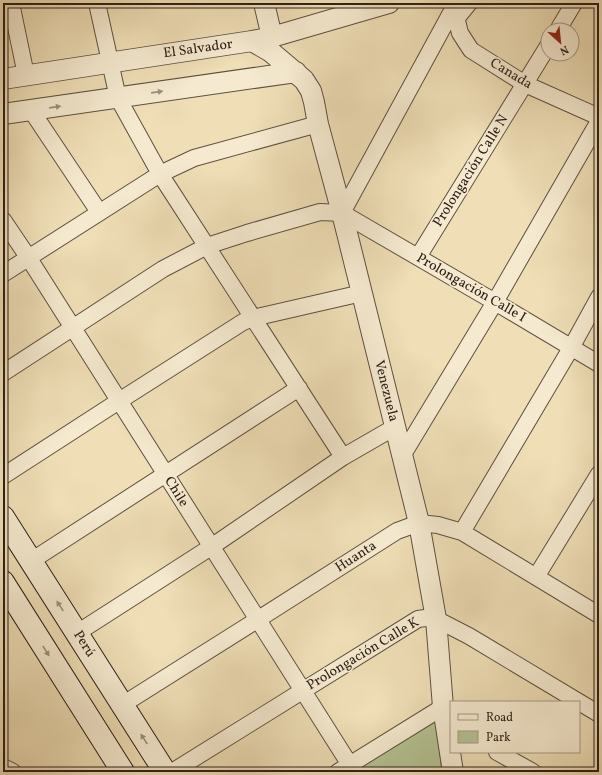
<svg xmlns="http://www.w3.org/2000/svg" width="602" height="775" font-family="Vollkorn,serif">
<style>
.green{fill:#b4c292;stroke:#717156}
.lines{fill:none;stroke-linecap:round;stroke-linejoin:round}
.minor-casing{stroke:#5e5041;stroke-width:18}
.tertiary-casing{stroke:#5e5041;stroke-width:22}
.secondary-casing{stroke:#2e201a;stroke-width:24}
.minor{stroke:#f5ead0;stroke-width:16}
.tertiary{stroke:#f5ead0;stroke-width:20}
.secondary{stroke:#f5ead0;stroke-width:22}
.oneway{fill:#9b8f7e}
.labels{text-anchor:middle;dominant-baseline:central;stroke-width:3.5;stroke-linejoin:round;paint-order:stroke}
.street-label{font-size:14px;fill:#2e201a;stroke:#f5ead0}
</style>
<rect width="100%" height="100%" fill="#efdeb6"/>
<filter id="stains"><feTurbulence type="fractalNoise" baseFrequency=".005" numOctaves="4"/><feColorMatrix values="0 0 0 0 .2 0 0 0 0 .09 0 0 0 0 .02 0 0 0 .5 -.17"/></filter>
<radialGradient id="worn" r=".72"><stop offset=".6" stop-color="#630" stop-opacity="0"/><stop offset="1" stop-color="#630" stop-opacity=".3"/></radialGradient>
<path class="green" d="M436,720L442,772H346Z"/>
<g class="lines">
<g class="minor-casing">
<path id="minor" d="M11,3L26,75
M97,3L118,98L160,174L343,457
M453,5L460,33L471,50L525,84L599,117
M456,19L469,3
M558,30L574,3
M31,110L99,212
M342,213L453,9
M3,220L28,257L350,765
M418,257L548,46
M3,274L160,174L194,158L318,124
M3,373L163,269L207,246L247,233L320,212L342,213L495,302L599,364
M402,456L495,302L599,121
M3,476L119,401L243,322L253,318L362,293
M462,532L571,348L599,297
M31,561L299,388
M536,577L599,474
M77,633L211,547L343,457L395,427
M579,702L599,714
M122,705L257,620L397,531L419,523L438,525L462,532L599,615
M497,752L533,772
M3,767L13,772
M172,772L418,619L425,618L436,619L469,636L579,702
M338,772L443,707"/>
</g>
<g class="tertiary-casing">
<path id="tertiary" d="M264,3L272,37
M252,41L271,52L304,80L311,91L314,102L318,124L342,213L419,523L436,619L443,707L453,772
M3,79L252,41L272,37L389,3
M3,114L296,72"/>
</g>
<g class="secondary-casing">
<path id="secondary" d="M3,517L165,772
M3,582L123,772"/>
</g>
<use href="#minor" class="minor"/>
<use href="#tertiary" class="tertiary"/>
<use href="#secondary" class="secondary"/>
</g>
<defs><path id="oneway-solid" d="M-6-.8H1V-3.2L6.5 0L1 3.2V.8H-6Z"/></defs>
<g class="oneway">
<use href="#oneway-solid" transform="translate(157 92) rotate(-8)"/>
<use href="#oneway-solid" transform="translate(55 107) rotate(-8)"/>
<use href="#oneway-solid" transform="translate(60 606) rotate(-123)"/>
<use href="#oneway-solid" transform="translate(46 651) rotate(58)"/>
<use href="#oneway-solid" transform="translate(144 739) rotate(-123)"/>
</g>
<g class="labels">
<g class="street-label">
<text transform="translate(198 49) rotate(-8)">El Salvador</text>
<text transform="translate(511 74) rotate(31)">Canada</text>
<text transform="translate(471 171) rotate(-58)">Prolongación Calle N</text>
<text transform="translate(471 288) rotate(30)">Prolongación Calle I</text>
<text transform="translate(386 391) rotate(76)">Venezuela</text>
<text transform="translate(176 492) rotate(58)">Chile</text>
<text transform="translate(356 557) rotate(-33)">Huanta</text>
<text transform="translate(84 644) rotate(58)">Perú</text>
<text transform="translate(363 654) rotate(-31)">Prolongación Calle K</text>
</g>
</g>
<rect width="602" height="775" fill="none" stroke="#efdeb6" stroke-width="16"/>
<rect x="4" y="4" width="594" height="767" fill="none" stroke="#2e201a" stroke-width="2"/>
<rect x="8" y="8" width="586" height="759" fill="none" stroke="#2e201a"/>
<rect x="450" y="701" width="130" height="52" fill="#f5ead0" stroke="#a59987"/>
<rect x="458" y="714" width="20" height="6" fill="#f5ead0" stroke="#a59987"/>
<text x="486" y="721" font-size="12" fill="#2e201a">Road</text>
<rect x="458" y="731" width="20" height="12" fill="#b4c292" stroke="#a59987"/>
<text x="486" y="741" font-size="12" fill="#2e201a">Park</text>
<g transform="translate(560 42) rotate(153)"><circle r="19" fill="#f5ead0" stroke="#a59987"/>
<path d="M0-3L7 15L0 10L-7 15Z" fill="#8f2418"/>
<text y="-6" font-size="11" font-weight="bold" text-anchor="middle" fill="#2e201a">N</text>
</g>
<rect width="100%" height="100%" filter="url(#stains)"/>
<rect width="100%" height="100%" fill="url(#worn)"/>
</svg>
